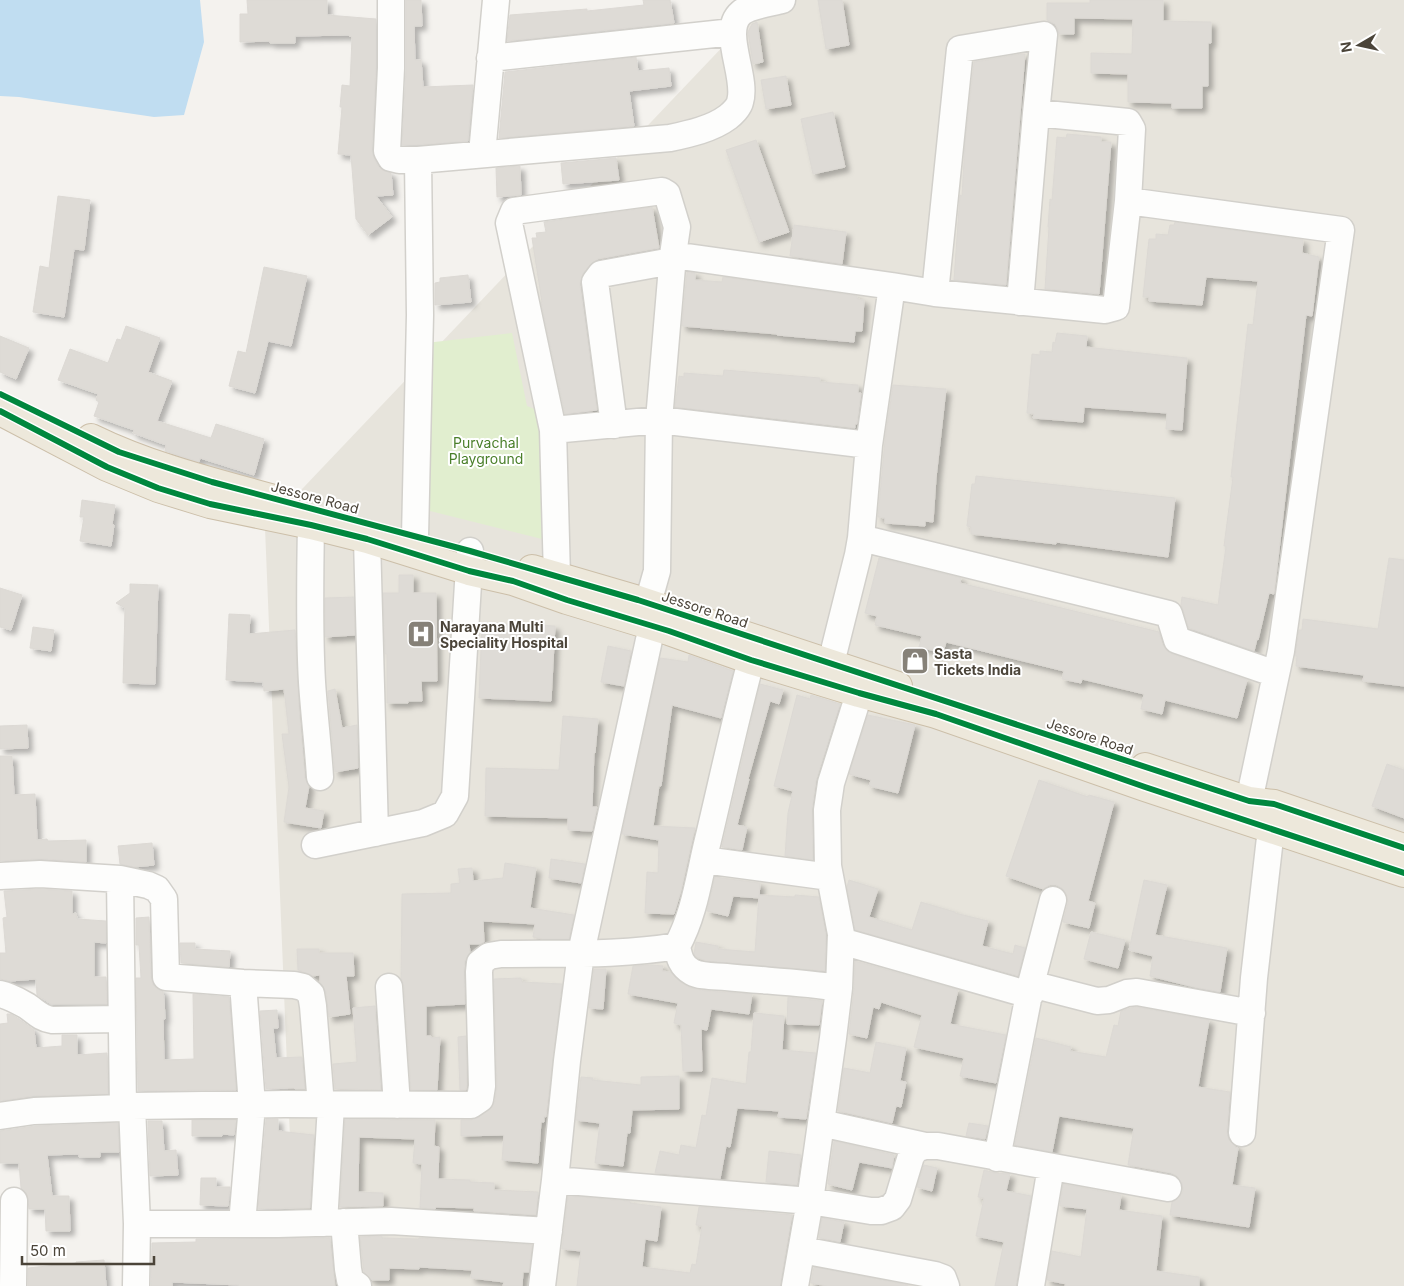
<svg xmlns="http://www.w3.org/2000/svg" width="1404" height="1286" font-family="Inter,sans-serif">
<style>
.residential{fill:#e7e4dc}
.green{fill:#e1eecf}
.water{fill:#c0ddf1}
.building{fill:#dedbd6;stroke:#dcd9d4;filter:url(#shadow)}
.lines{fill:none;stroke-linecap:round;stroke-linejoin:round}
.minor-casing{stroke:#d2d0cb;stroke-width:29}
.highway-casing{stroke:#ccbfa9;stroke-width:30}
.minor{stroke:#fdfdfc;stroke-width:26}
.highway{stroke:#ede8db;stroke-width:28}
.cycleway-casing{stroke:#fff;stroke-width:9}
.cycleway{stroke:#00873e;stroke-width:6}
.labels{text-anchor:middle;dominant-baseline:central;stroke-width:4;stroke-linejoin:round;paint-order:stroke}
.park-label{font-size:14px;fill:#4a7f2a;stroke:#fff}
.street-label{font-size:14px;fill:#4b4439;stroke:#fff}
.poi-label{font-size:14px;font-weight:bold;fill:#4b4439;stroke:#fff;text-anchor:start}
</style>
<defs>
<filter id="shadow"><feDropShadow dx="4.5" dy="4.5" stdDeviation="2.5" flood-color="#0004"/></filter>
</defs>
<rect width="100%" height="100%" fill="#f4f2ee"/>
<path class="residential" d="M767,0H1404V1286H296L265,528Z"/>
<path class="green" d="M512,333L527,406L547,414L542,539L430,511L424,421L426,343Z"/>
<path class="water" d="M0,0H200L204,42L184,115L154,117L19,97L0,96Z"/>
<path class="building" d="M247,0H327V15L376,19V68L372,150L374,158L378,166L382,170L391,173L393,195L376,196L392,217L368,235L356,219L351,155L338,154L342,107H340L342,85L350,86L352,37L349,36V35L295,36V43H270V41L240,42V14H248Z
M406,0H421L422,26H414L415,60H421L423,87L473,85L468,141L417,145H402L406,69Z
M643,0H670L674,23L507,41L510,15L587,9V11L644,5Z
M818,0H842L849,45L826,49Z
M1090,0H1163V21L1211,22V43H1208V86H1202V108H1172V103L1128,102V74L1091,73V53L1132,54L1133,19L1074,18V34H1059L1058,29L1055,24L1047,20V3H1090Z
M757,22L763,62L753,64L748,32L752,24Z
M1021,54H1025L1006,285L954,280L960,195L962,196L965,143L974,62Z
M636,57L638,71L669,68L671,86L629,91L634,126L499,138L505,72Z
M786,76L791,105L766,109L761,80Z
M833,112L845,167L813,174L801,119Z
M1067,134L1101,137V142H1111L1099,294L1045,289L1049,227H1048L1050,199L1052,200L1057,137L1066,138Z
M756,140L789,232L759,242L726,150Z
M616,158L619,180L563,184L561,163Z
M520,166L521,195L497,197L496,168Z
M58,196L90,200L84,250L74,249L64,317L33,312L40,266L49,268Z
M652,207L659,248L598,259L590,265L583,274L580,284L597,410L565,414L541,302H542L532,238H537L536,233L546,232L544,222Z
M1175,222L1303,240L1302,253L1319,257L1312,316L1306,315L1274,594L1269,593L1258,640L1257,639L1254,651L1189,628L1183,610L1181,605L1182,597L1218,605L1226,546H1224L1233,477H1231L1248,324L1253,325L1258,281L1206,277L1202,305L1149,301V297H1143L1149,239H1156V234L1168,235L1170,225H1174Z
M794,225L846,232L842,264L790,256Z
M264,267L307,276L291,346L268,341L255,393L229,386L238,351L246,353Z
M687,272L695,273V280L722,282L723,277L857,296V299L864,300L862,331H855L854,342L777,335V334L682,326Z
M468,275L471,302L435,305V283L440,282V278Z
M126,326L160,338L148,372L172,381L157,421L211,438L216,424L264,439L254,475L200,458L199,462L165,451L166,445L133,433L134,430L94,416L99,402L96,400L98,394L58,380L70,349L108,363L117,339L121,340Z
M1057,333L1087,336L1086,347L1187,358L1182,430L1166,429L1167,413L1084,407L1083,422L1033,418L1034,414L1027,413L1032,354L1040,355V351L1052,352L1053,342L1055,343Z
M0,336L29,348L16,379L0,372Z
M724,370L820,378V382L858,385V393H861L857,424H855V428L675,407L679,376L684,377V373L723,376Z
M893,385L946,389L936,478L933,522L925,521V526L885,523V518L878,517L885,440Z
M976,476L1175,498L1168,557L1056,542V544L971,534V527L967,526L972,484H975Z
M82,500L115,505L112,524L114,525L111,546L80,541L84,517H80Z
M879,558L961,578L960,583L1159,632L1163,645L1167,651L1172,654L1247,680L1237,718L1165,700L1162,714L1141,709L1144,694L1082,679L1081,683L1062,679L1064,671L946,642L943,653L919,647L922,636L875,625L877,616L865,613Z
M1389,558L1404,560V686L1363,681L1364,675L1296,666L1297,656H1295L1299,630H1302L1303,619L1378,629Z
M399,575H413V593H436L437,681H421L422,701H408V703H387V654H385L383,593H399Z
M130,584L158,585L155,684L123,683L125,608L116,603L130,593Z
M0,588L22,595L11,630L0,627Z
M354,597L355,635L325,637V598Z
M229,614L250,615L249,634L295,630L299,707L305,778L309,786L305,808L324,811L321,828L284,822L289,787L282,734H289L284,689L264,691L263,682L226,680Z
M482,623L555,626L551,701L479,698Z
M33,627L54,630L51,651L30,648Z
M608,646L631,651L624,686L601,682Z
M689,655L733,671L721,718L672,705L661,786H659L653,826L695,828L681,891L674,914L645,913L647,872L658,873L659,840L622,834L660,658L688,662Z
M760,684L783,690L779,704L770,701L748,779H749L737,825L747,827L742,850L722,847Z
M335,689L342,728L357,725L358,768L335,772L328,691Z
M797,695L810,699L811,695L840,704L816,781L812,810L813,860L785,856L788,813L793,791L774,786Z
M868,715L915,725L898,793L869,786L871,780L849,774Z
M563,716L598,719L595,753H594L592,807H597L592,831L568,830V818L485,816L486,768L559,770Z
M27,725L28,748L0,749V726Z
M0,756H12L14,795L35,794L37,840L47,839L48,841L86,840V862L41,859L0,861Z
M1387,764L1404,770V818L1372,806Z
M1039,780L1088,797L1089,795L1114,802L1088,901L1095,903L1089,928L1063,922L1068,903L1067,896L1063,889L1056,885H1050L1043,889L1006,876Z
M152,843L154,865L134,867L120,864L118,846Z
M551,859L585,864L581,883L549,878Z
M505,863L536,868L530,908L574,915L569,939H542L533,937L535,924L483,921L484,942L480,944H469L470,952L465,961L464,972L465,1004L426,1006V1036H431V1038L440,1037L437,1090H411L404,986L401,978L402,894L451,893V884L460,883L458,869L472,868L473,881L503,878Z
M715,877L760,883L759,898L733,896L728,916L707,911Z
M849,880L878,889L869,917L912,930L921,902L955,912V913L988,921L982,946L1013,954L1015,945L1025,948L1018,976L855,930L847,887Z
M1144,880L1167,885L1155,935L1227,948L1220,992L1198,988L1150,976L1153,956L1129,950Z
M40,889L72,891V914L76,913L77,919L106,921V943L94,942V977H106L107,1004H51L37,995L36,979L10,981L0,979V953H6L3,918L7,917L4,891Z
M759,895L795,897V895L819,897L826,935L825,971L706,961L696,957L694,954L696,942L718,946V949L755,952Z
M149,917L151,978L153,985L158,989L163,991L164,999L165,1019H163L164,1060L194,1059L193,994L229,997L236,1090L138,1091L136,978H141L139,945H136V918Z
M1091,932L1125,940L1118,968L1084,959Z
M180,943H195V949L230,951L229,967L181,963Z
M297,949H319V953H353L354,976H346L350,1014L329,1017L326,992L320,982V975L313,976L298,970Z
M855,961L958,990L950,1024L1006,1035L996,1083L960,1076L964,1058L914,1047L922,1015L881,1002L879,1009L873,1007L867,1038L849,1034L854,990Z
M652,965L663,966L662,971L670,972L680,982L691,988L707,991L752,994L749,1014L711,1009L707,1030L701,1029L702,1071H683L681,1025L674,1023L678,1003L628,994L633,966Z
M594,969H606L603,1009L589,1008Z
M521,978L522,982L562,984L546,1117L544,1116V1122H541L538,1163L502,1160L504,1135L461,1136V1120H471L479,1117L492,1107L495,1101L497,1086L494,979Z
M788,997L822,1001L819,1025L787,1024Z
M375,1006L381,1090L335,1089L333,1064L357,1062L353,1008Z
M1136,1007L1209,1020L1198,1087L1230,1092L1227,1132L1229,1140L1235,1146V1147L1238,1148L1232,1185L1255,1188L1249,1227L1170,1215L1172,1202L1179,1198L1183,1191L1182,1183L1177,1176L1171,1173L1128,1165L1134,1128L1059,1116L1052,1152L1015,1145L1036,1038L1071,1047L1070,1051L1106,1057L1114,1025L1118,1026L1121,1011L1131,1008Z
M277,1010L278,1028H273L276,1058L302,1057L305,1089H295L294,1088L266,1089L260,1011Z
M754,1013L784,1016L782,1050L816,1053L806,1119L778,1117L779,1111L737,1108L730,1147L726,1146L720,1179L655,1173L660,1151L679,1155L681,1145L696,1148L702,1115L706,1116L712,1078L746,1084L749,1052H751Z
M7,1014H11L19,1019L34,1030L36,1048L62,1046V1035H77V1055L107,1053L108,1094L33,1096L0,1101V1024L8,1023Z
M466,1036L467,1085L466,1090H460L458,1037Z
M876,1042L906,1048L900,1081L906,1082L901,1107L896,1106L892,1123L838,1111L844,1068L870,1073Z
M679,1076V1109L632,1110L630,1133H627L623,1166L595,1163L600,1123L576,1120L581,1077L593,1078L592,1080L641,1085V1077Z
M266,1119H278V1131L314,1135L310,1208L258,1209Z
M345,1119L435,1120L434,1146L439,1147L438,1179L470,1180V1182L494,1183V1190L538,1192L536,1215L474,1211V1208L436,1207L435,1209L420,1208L422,1164L413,1163L415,1139L359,1137L358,1192L383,1193V1206L340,1207Z
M192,1120H236L234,1135L222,1134V1136H192Z
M148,1121H162L164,1151L176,1150L178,1175L150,1176Z
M118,1123L119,1152H100V1157H79V1154L47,1155L52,1196H69L70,1231H46L45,1209H29L27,1194L21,1188L19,1163H0V1131L35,1126Z
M969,1123L988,1126L985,1139L966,1136Z
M834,1141L894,1155L892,1168L859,1162L852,1190L828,1184Z
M769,1151L801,1155L797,1185L766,1182Z
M924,1165L937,1168L932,1191L917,1187Z
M984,1170L995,1173L1010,1174L1006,1191L1031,1196L1016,1286H995L1004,1242L976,1236L984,1198L978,1197Z
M201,1178H216V1187H230L228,1206L200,1205Z
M1063,1184L1121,1195L1119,1210L1162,1216L1156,1271L1199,1277V1286H1065L1066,1284L1047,1280L1052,1251L1081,1257L1087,1209L1060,1206Z
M568,1196L630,1201V1203L661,1207L657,1241L645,1239L642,1267L690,1273L692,1264L696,1265L702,1226L696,1225L699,1207L792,1215L780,1286H577L581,1251L562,1249Z
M822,1218L844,1222L840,1242L819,1238Z
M382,1236V1238L419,1239V1238L532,1245L529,1272H523L522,1286H503L504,1282L471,1278L472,1270L419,1267V1269L389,1268V1280H372L364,1272L360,1237Z
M330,1238L335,1286H239V1285L172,1282V1286H151L152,1243L196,1242V1239Z
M104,1260L106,1286H28V1268L76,1263V1262Z
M814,1267L908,1285V1286H827L811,1283Z"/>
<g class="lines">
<g class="minor-casing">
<path id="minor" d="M391,0V68L387,151L391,158L399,160H418L670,138C689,134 712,129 728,117C732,114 739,107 740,102C748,77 720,31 741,13C749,6 771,3 782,0
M490,58L733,32
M1036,113L1128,122L1132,129L1128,201
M482,154L496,0
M673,255L892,286
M935,293L960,49L1044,35L1036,113L1020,302
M614,425L595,282L601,274L672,261
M553,430L659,420L673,255L677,227L667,194L662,191L514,211L509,223L553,430L557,577
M311,525C310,577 309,630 312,682C314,713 318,745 320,777
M415,537L420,315L418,160
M861,538L1169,614L1177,640L1276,674
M367,539L375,833
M648,603L657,571L659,420L869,445
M652,626L581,953L567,1061L555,1180L810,1201L871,1211H881L892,1207L898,1199L911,1156L916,1149L925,1146H938L1168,1188
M831,663L858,555L861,538L869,445L892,286L935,293L1105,310L1116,307L1128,201L1341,230L1281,651L1249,801
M315,845L423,823L445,814L455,796L470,551
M704,860L830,877
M0,876L40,874L120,879L148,885L157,889L164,899L166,977L243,983L294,985L303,987L311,994L313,1006L321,1105
M120,879L123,1108
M841,941L1030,995
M677,946C679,957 681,966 692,972C701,977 716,976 726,977C764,981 801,982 839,988
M1031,984L1097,1001L1109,1000L1127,993L1137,992L1252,1013
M389,987L397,1105
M0,994C10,996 18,1001 27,1006C36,1012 40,1018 52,1020L121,1019
M132,1106L137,1224L136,1286
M0,1116L34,1111L123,1108L132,1106L284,1104L471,1105L480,1099L482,1086L479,972L480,963L489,956L501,954C559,953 620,956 677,946C695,913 699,876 708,840C724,773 738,706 757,639
M821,1123L925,1146
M1242,1133L1254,978L1271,829
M997,1158L1031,984L1053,900
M344,1222L348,1269L350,1280L358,1286
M324,1223L331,1105
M137,1224H278L391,1221L549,1231
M242,1224L252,1105L243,983
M802,1250L935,1275L943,1278L946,1286
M13,1286L14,1201
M542,1286L555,1180
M795,1286L810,1201L833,1038L839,988L841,934L828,866L827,810L831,783L865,675
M1031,1286L1051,1167"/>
</g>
<g class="highway-casing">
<path id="highway" d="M0,411L107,467L158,488L210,504L311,525L367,539L469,571L513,581L567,600L669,631L751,660L859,693L936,714L1145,787L1404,873
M91,438C152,468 220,484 285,502
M532,569L638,600L898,686
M1145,767L1249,801L1274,804L1404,848"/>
</g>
<use href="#minor" class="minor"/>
<use href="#highway" class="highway"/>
<g class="cycleway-casing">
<path id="cycleway" d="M0,394L119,452L212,482L470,551L638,600L1249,801L1274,804L1404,848
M0,411L107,467L158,488L210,504L311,525L367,539L469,571L513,581L567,600L669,631L751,660L859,693L936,714L1145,787L1404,873"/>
</g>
<use href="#cycleway" class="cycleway"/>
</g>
<defs>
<g id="hospital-square" transform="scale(1.4375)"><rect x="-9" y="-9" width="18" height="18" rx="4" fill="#868178" stroke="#fff"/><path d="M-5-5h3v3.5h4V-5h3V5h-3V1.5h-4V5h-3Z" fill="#fff"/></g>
<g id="shop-square" transform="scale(1.4375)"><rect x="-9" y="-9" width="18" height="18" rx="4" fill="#868178" stroke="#fff"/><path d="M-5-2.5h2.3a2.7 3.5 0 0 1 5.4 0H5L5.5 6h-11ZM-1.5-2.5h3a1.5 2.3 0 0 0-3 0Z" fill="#fff"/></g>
</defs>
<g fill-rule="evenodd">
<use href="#hospital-square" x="421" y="634"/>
<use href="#shop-square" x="915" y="661"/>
</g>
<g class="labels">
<g class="park-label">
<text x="486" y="442">Purvachal<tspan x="486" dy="16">Playground</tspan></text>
</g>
<g class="street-label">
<text transform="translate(315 497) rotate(15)">Jessore Road</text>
<text transform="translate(705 609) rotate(18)">Jessore Road</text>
<text transform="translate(1090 736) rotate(18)">Jessore Road</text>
</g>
<g class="poi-label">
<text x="440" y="626">Narayana Multi<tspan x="440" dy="16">Speciality Hospital</tspan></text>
<text x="934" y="653">Sasta<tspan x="934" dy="16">Tickets India</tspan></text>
</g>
</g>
<g transform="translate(1359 45) rotate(261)" stroke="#ffffff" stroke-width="4" paint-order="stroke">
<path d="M0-4L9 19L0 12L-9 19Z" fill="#4b4439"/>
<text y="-8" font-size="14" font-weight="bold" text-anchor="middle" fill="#4b4439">N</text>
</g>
<path d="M22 1256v8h132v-8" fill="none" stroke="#4b4439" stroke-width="2.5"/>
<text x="30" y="1256" font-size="15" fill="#4b4439" stroke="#ffffff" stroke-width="4" paint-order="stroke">50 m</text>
</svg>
